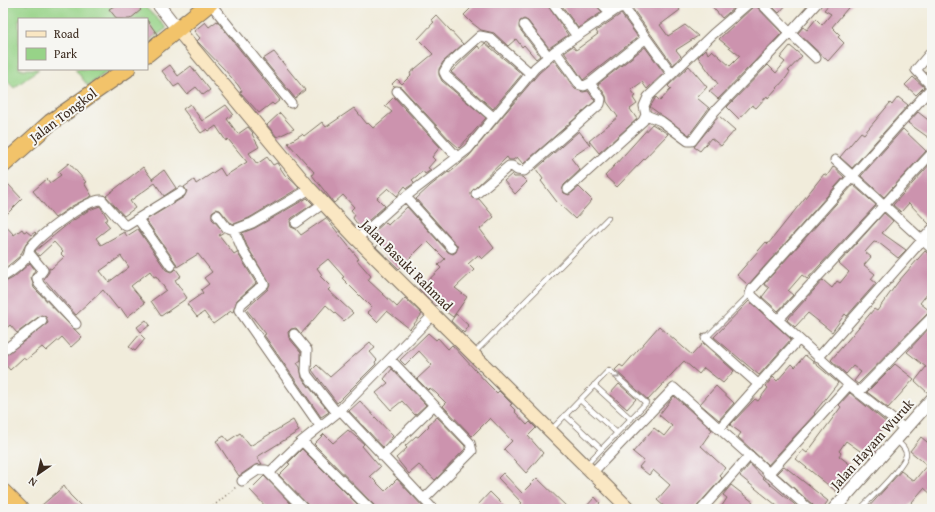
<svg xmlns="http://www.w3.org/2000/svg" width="935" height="512" font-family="'Gentium Book Plus',serif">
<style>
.park{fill:#97d388;stroke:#697e53}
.building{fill:#cc93ae;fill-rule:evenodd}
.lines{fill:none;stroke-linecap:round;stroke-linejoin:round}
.service-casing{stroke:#7b6e60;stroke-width:6}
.minor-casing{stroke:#7b6e60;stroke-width:11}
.tertiary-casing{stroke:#7b6e60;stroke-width:14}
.secondary-casing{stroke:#7b6e60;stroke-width:15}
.trunk-casing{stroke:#7b6e60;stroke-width:18}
.path{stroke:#7b6e60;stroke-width:1.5;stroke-dasharray:1 3;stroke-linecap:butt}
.service{stroke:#fff;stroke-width:4.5}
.minor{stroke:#fff;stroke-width:9}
.tertiary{stroke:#fff;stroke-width:12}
.secondary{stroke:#fae7c3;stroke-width:13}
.trunk{stroke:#f2c36a;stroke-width:16}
.oneway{stroke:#a79f9a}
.labels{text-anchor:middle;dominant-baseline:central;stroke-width:4;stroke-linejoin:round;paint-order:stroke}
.street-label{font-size:14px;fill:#3b2a1e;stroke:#f6f6f2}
</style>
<rect width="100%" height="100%" fill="#f6f6f2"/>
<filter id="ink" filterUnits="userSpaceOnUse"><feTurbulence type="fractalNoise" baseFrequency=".025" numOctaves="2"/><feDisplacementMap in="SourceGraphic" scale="8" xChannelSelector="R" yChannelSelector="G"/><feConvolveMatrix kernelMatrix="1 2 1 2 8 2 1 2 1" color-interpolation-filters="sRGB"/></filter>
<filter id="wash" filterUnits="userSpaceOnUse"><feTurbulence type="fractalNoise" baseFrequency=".012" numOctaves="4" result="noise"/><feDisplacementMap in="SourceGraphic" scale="16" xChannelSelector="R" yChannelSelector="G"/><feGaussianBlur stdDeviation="0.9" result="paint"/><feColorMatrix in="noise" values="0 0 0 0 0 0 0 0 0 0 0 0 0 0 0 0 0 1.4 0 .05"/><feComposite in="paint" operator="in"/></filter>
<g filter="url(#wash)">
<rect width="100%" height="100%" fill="#f1ecdb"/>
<path class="park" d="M3,3H141L167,28L147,43V19H19V69H39L14,88L3,77Z
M75,69H111L88,86Z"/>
<g id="blocks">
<path class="building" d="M111,3H135L141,10L130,19H117L109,9L114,6Z
M476,3H546L568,35L549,48L528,21L524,19L520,21L519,28L540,56L536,59L524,45L522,47L516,39L508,46L494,33L481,30L472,23L464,15Z
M560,3H595L602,12L578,28Z
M639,3H675L680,10L660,25L668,36L685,25L698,36L676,50L681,56L673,65L632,8Z
M709,3H740L722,18Z
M776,3H788L779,13L773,7Z
M830,3H852L832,27L840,35L838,37L844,43L828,61L798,33L803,27L807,30L816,19L822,25L831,14L824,10Z
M755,5L782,33L718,99L709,91L718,84L698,57L706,49L708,54L712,50L730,66L740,56L719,39Z
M621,14L638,37L583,80L564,52L573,46L576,50L598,34L596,31Z
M436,15L463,44L443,62L439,69V75L442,81L486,118L459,148L450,140L401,87L394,86L392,84L397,79L402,84L411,75L410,73L433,54L418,39L434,22L431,20Z
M147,20L157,34L147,42Z
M217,21L280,100L274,105L272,103L259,113L240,92L242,91L238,85L224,69L197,41L200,38L194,31L205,22L209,27Z
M485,43L522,74L493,109L451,72L478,46L480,49Z
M790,46L802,56L788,71L790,72L786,78L768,98L767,96L756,108L752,105L739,119L727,107L768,65L776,73L785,62L780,58Z
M645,47L664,73L647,89L642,82L631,90L636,96L633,98L637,104L630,109L637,119L599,153L589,141L618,117L607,102L606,96L598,84Z
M274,52L305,90L295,98L263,59Z
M554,60L575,89L583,92L588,91L595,101L523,164L517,157L513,160H509L507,157L471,192L472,198L479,199L494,217L480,229L494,248L482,259L478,255L468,264L474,270L455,288L467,297L453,317L437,305L436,306L419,289L441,268L438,265L445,259L427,241L399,269L376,247L382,242L373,233L385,222L388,225L407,207L448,252L453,254L456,252L458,247L456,244L416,199L430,186L448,172L449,173L453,170L469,156L539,73Z
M170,65L178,76L191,66L210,90L203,95L196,87L187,94L179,84L174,87L162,71Z
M689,66L707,87L697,98L709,108L689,135L650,107L656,97L660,101L671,89L668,86Z
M913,77L924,87L916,95L905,85Z
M394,97L440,147L432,157L435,160L428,168L431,170L425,174L423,171L412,180L414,182L413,184L407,188L405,186L397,196L388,188L377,198L385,206L360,228L353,218L355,215L351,210L354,207L343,195L334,203L312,175L314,172L288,143L302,134L304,136L322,122L326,127L354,108L367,124L368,123L373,128L392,112L385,106Z
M898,97L908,105L852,168L840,157L861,132L864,134L890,103L892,105Z
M190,104L202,121L226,105L233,114L227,119L238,134L248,127L253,133L252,134L259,147L249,153L257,164L267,157L273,165L277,163L287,178L289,177L299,188L249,218L234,224L230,222L220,210L216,209L212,212V219L224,232L219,235L234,254L237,252L256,283L237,300L233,312L231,311L213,324L204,312L197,317L187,304L203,293L201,290L209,284L204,278L212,272L198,254L177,267L176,263L146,220L184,197L187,191L184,187L194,180L196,184L220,168L225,176L247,162L228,139L226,141L216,126L209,131L207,129L201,133L183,109Z
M918,112L932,123V140L908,123Z
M280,113L294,129L277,137L267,125Z
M719,116L735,130L721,146L711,138L700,151L694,147Z
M652,124L668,134L617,187L605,176Z
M903,129L926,151L884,197L861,176Z
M579,131L590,145L571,158L580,170L564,185L562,190L564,193L569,195L579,187L592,200L575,219L557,202L541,181L543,179L536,169Z
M932,162V223L929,224L909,203L901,212L893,205Z
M69,163L86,182L84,183L92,196L72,206L55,218L33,191L47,179L50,183L61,175L58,172Z
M143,167L153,180L152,179L164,170L176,188L164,196L155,183L130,201L135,208L124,216L106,196Z
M833,167L844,177L748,285L737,275L766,242L768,244L824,174L827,176Z
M512,174L514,177H522L527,182L515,194L504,181Z
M8,184L22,199L3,218V189Z
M853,185L876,205L807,279L802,275L788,291L793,295L778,311L762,297L769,288L764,284Z
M307,198L313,204L292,218L290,221L291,227L296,229L301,235L326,218L359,259L357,260L371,276L368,280L397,307L405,298L422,314L410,329L387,311L377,322L367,312L372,308L342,278L344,277L328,259L317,268L322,275L320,276L331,287L328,290L353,313L344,321L326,305L301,334L296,328L291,329L288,332L289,338L301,352V360L297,363L300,367L302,378L329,412L321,417L264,335L266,334L246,309L268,289L270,284L247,246L242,233L255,228Z
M100,206L108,219L105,221L110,227L96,238L101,245L124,232L127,236L138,229L166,270L171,272L176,269L181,276L175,280L187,298L161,316L151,301L166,290L156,276L154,277L150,271L131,286L145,303L127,317L120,307L118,309L103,290L76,315L44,279L49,272V268L51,269L64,257L61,254L63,252L54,242L39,256L35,251L68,224L89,210ZM121,256L129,267L109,282L100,271Z
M884,213L893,221L882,233L906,250L898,258L879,243L874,242L865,252L871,257L864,265L875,274L871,279L876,283L847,316L845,314L832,332L808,313L795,327L787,320L823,280L832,288L837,281L840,283L849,272L839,263Z
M3,223L14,235L22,229L24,232L26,231L31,235L35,232L36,233L26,244L20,256L3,270Z
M925,251L932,257V288L920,303L930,311L858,384L854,381L861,372L853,366L846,374L831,360L874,309L877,311L898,282Z
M30,263L35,270L31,277L34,288L82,337L71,347L62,337L46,351L42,347L26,360L23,358L10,370L3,362V357L48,323L46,317L41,315L17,333L10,325L3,331V283L13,278Z
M749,301L791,339L759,375L714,337Z
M456,314L469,326L464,333L451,321Z
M146,320L150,325L141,332L137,327Z
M659,326L692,355L703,343L734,371L723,383L704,368L699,374L684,361L648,400L615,370L620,365L623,367Z
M930,327L932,329V392L928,393L915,381L926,367L907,352Z
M428,333L436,340L438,338L448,349L452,345L487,383L497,393L499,391L512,404L510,405L516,411L515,412L527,425L530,422L536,428L528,436L543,453L526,473L504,449L512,441L490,418L472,436L443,406L446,403L436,393L430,388L428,390L417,379L432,365L419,351L405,365L400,360Z
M140,334L145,339L135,351L129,347Z
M370,342L375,348L370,352L377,360L375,362L376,364L337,403L312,370L317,365L330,377Z
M805,355L838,383L814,413L815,414L768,465L738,437L741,433L730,425L755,399L758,401L768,388L766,386L773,377L777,381L792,364L795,367Z
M895,364L914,379L888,408L867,392Z
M392,369L426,405L415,415L402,401L391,410L376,393L388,383L384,379Z
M619,384L636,399L627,409L610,394Z
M716,386L734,403L719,420L700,404Z
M850,393L887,423L869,446L876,451L870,458L846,441L839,451L841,453L839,456L856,469L838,493L796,459L803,450L807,453L841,407L839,405Z
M674,396L712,430L701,446L725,468L719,475L722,478L698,505L696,509H667L657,500L670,485L653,470L649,475L639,467L644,461L633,452L654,428L664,436L672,426L659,415Z
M360,401L393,436L383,447L349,411Z
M437,417L465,446V449L435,480L419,465L409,474L396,458L407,448L405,446L416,436L418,437L429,426L428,425Z
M293,420L299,431L257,457L262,464L255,465L239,476L216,441L224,436L228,441L240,433L250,446Z
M348,430L364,444L362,446L380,467L370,476L385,491L397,479L425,509H376L374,505L314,444L324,434L333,443Z
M921,437L932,446V495L924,488L906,509H867L901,471L914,481L927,465L910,451Z
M302,449L362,509H310L308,505L279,475L290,464L288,463Z
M750,464L764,479L800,509H781L740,476Z
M784,466L828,501L822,509H815L813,505L777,473Z
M503,473L522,493L537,478L569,509H525L520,505L522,503L498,478Z
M264,476L296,509H268L250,490Z
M731,485L753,502L747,509H720L727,498L723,495Z
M64,486L70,495L84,509H46L42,505Z
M490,492L507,509H480L477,506Z
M595,497L600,503L594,509H584Z"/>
</g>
</g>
<g filter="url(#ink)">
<use href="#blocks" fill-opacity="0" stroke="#7b6e60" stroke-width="1"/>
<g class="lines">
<g class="service-casing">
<path id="service" d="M706,338L750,294
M474,353L608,218
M594,385L631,419
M580,400L617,433
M565,415L601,449
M551,430L609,370L646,403L587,464
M860,509C870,499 904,467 906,455C907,449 900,444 896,440"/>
</g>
<g class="minor-casing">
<path id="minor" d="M210,3L291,103
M552,3L577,36
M601,3L611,13
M622,5L672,74
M524,25L548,56
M932,51L916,70L932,87
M816,58L790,33L817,3
M590,83L645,39
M397,91L458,158
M646,115L661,121L688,141H692L714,112L790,33L761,3
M493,117L446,76L444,72L448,65L480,36L490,38L530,73
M835,160L932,249
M568,189L643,121L646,115L644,106L648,97L713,34L749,3
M476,194L509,166H512L517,170L524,171L600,104L601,99L590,83L584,86L580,85L555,51
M406,197L452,248
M217,215L226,227L234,230L252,223L310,189
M138,219L171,266
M296,223L324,203
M234,230L242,249L264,284L241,304L239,310L320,426
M357,239L396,204L468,149L535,68L555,51L626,3
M29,253L43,270L37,278L39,284L76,324
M3,277C11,272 21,264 27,257C29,254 29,251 30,248C39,236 88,198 102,200L123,224L126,226L181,192
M778,320L932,153
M294,334L307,350L306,371L307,375L337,413
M706,338L759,385
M3,351L42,321
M818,358L932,229
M858,393L932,317
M340,410L433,509
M719,429L799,339
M905,429L849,385L750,294L752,289L932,87
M302,441L370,509
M382,456L434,405L390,359
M269,473L302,441L337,413L433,315
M592,473L674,388L809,509
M768,474L849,385
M242,481L258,470H266L304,509
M424,499L472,451L470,443L434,405
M702,509L749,456"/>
</g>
<g class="tertiary-casing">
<path id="tertiary" d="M157,3L178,30
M834,509L932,399"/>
</g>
<g class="secondary-casing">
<path id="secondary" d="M178,30L310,189L357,239L629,509"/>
</g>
<g class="trunk-casing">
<path id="trunk" d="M147,54L210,3
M3,165L51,122L127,69
M3,492L20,509"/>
</g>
<path class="path" d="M210,509L236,487"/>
<use href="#service" class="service"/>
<use href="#minor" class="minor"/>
<use href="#tertiary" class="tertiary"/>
<use href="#secondary" class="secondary"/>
<use href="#trunk" class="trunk"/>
</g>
<defs><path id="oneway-chevron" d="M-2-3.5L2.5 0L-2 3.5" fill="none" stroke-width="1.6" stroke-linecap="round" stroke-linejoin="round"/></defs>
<use class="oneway" href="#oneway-chevron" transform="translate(617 376) rotate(41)"/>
</g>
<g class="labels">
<g class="street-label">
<text transform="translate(63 115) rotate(-37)">Jalan Tongkol</text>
<text transform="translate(407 265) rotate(45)">Jalan Basuki Rahmad</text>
<text transform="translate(872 444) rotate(-48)">Jalan Hayam Wuruk</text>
</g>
</g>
<rect width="935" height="512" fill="none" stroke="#f6f6f2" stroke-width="16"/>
<rect x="18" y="18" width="130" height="52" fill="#f6f6f2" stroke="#aba49d"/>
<rect x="26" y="31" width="20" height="6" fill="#fae7c3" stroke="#aba49d"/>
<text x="54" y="38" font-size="12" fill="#3b2a1e">Road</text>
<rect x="26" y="48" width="20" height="12" fill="#97d388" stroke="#aba49d"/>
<text x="54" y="58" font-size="12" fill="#3b2a1e">Park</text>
<g transform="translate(38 474) rotate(214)" stroke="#f6f6f2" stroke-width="3" paint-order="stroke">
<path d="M0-3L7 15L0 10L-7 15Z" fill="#3b2a1e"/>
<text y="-6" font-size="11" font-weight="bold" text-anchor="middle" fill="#3b2a1e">N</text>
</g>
</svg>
